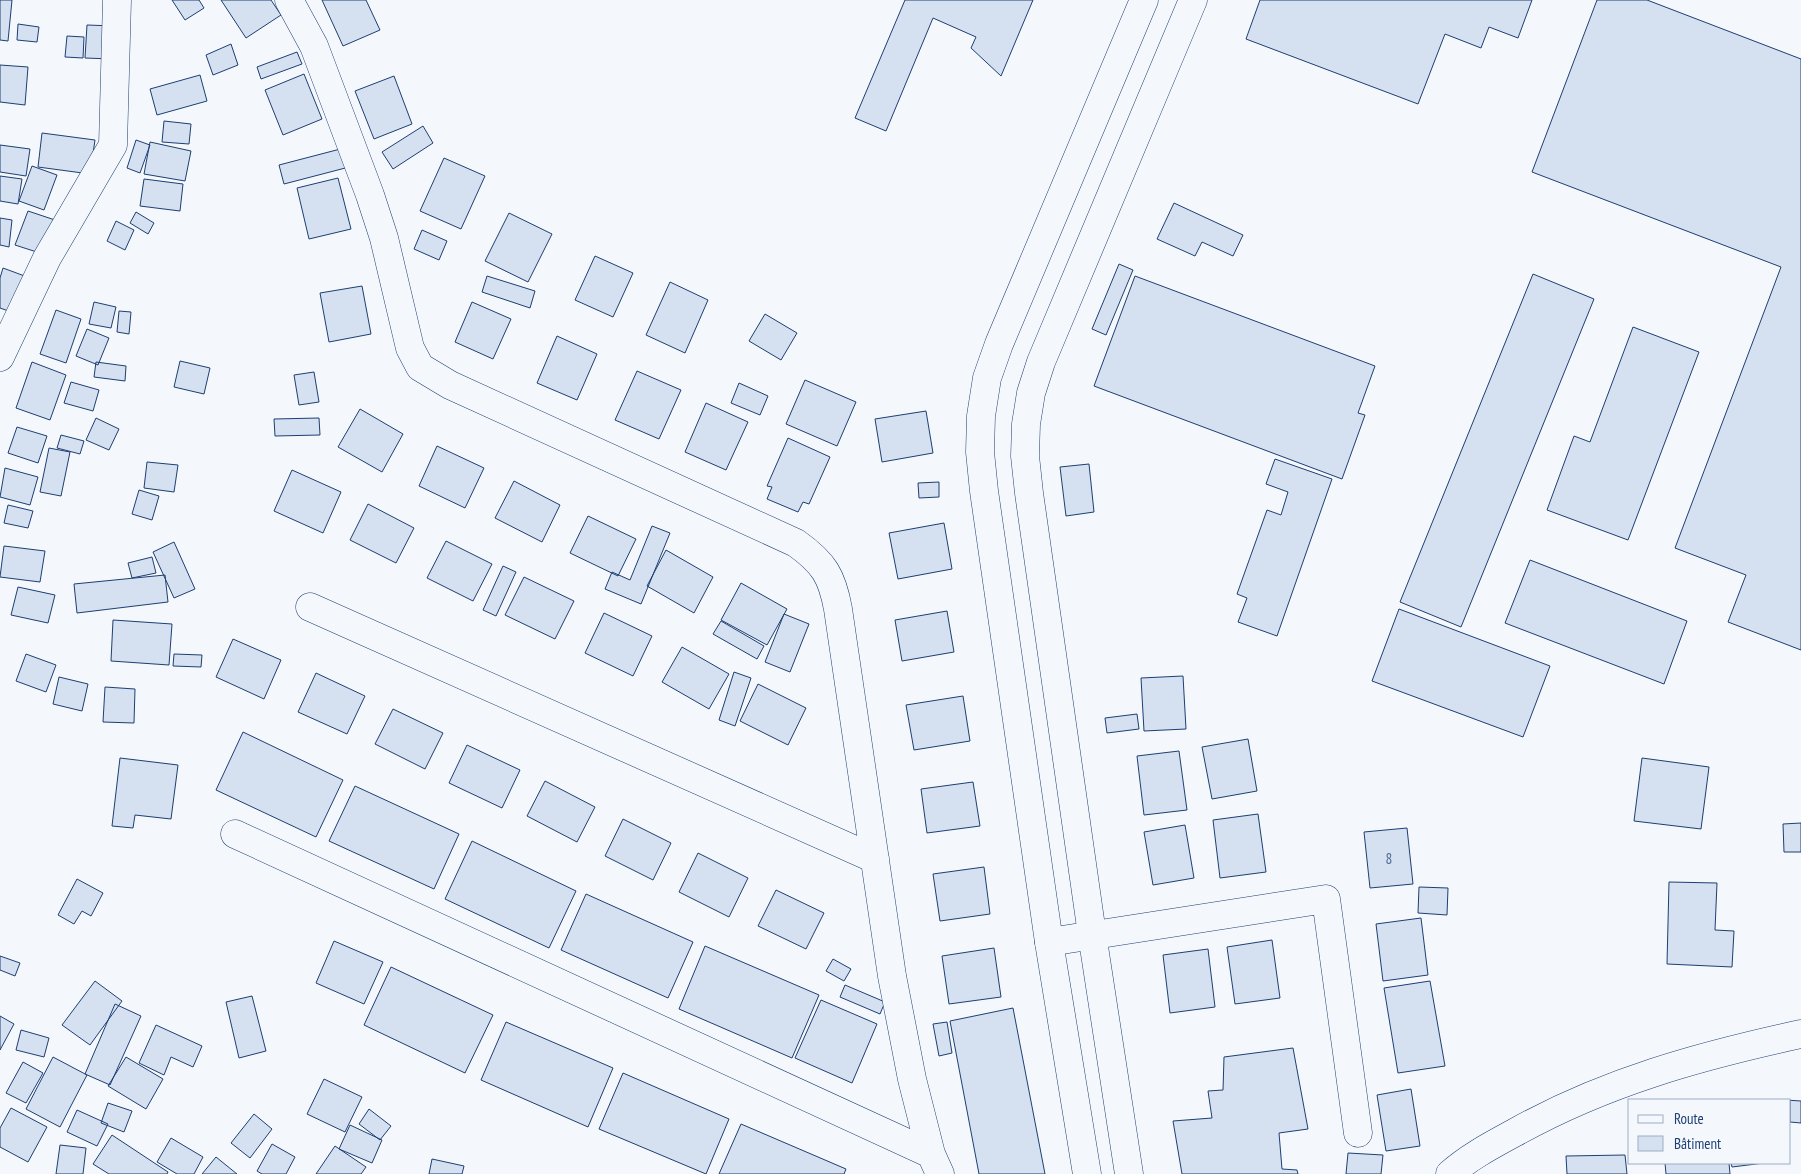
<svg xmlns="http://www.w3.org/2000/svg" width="1801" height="1174" font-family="'PT Sans Narrow',sans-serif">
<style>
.building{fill:#d5e0f0;stroke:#1d3f73}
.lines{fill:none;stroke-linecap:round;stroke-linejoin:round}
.minor-casing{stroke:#1d3f73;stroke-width:29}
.tertiary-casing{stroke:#1d3f73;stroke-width:29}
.minor{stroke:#f4f7fb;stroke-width:28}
.tertiary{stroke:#f4f7fb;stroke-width:28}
.labels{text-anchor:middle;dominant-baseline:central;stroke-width:4;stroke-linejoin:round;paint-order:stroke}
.number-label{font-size:15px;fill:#4b6792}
</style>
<rect width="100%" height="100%" fill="#f4f7fb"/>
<path class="building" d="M0,0H12L8,41L0,40Z
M172,0H199L204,8L185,20Z
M221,0H271L281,15L246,38Z
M322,0H366L380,30L343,46Z
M905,0H1033L1001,76L971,48L976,37L933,18L886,131L855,118Z
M1260,0H1532L1518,38L1489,27L1481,48L1445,34L1418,104L1246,39Z
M1597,0H1647L1801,59V650L1728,622L1746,575L1675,548L1781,267L1532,172Z
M18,24L39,27L37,42L17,40Z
M87,25L114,26L112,59L85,58Z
M67,36L84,37L83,58L65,57Z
M231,44L238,65L213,75L206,55Z
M297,52L302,64L261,79L257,67Z
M0,65L28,67L25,105L0,102Z
M304,74L322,119L283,135L265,90Z
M200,75L207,101L157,115L150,89Z
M394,76L412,124L374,139L355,91Z
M164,121L191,124L189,144L162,142Z
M423,126L433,143L393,169L382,152Z
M42,133L95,140L90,174L38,167Z
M136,140L150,145L140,173L127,168Z
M150,142L191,151L185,181L144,174Z
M0,145L30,149L26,176L0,172Z
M348,147L353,166L284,184L279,165Z
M444,158L485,176L461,229L420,211Z
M32,166L57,175L44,210L19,201Z
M0,176L22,179L18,204L0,201Z
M338,178L351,229L309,239L297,188Z
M144,179L183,184L180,211L140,206Z
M1174,203L1243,235L1233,256L1202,242L1195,256L1157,239Z
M28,211L55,220L43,254L15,245Z
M136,212L154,223L148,234L130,223Z
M509,213L552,234L528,282L485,261Z
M0,218L12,220L9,247L0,245Z
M116,221L134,230L125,250L107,241Z
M422,230L447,241L439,260L414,249Z
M595,256L633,273L613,317L575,300Z
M1119,264L1133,270L1106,335L1092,329Z
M3,268L30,278L17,314L0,308V278Z
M1533,274L1594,299L1461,627L1400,602Z
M487,276L535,291L530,308L482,292Z
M1135,276L1375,366L1358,413L1365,415L1342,479L1094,386Z
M670,282L708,300L685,353L646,335Z
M362,286L371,334L329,342L320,293Z
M94,302L116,307L111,328L89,324Z
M472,302L511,319L493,359L455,342Z
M56,310L81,319L66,363L40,354Z
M119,311L131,312L129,334L117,332Z
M765,314L797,333L781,360L749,341Z
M1633,327L1699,352L1628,540L1547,510L1574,436L1590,442Z
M87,329L109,338L98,365L76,356Z
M557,336L597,354L577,400L537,383Z
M180,361L210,368L204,394L174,387Z
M32,362L66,375L50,420L16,408Z
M96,362L126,366L125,381L94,377Z
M637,371L681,390L659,439L615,420Z
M314,372L319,402L299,405L294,375Z
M805,380L856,402L837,446L786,424Z
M71,382L99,390L93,411L64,403Z
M739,383L768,396L760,415L731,403Z
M706,403L748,422L726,470L685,452Z
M360,409L403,434L382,472L338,447Z
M926,411L933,453L882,462L875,419Z
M96,418L119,429L109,450L86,440Z
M319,418L320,435L275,436L274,419Z
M17,427L47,436L38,463L8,453Z
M61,435L84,441L80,454L57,448Z
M788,438L830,457L809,504L803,502L798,512L767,499L772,487L767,486Z
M437,446L484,468L465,508L419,486Z
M49,448L70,452L61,496L40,492Z
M1275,459L1332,479L1277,636L1238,622L1247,598L1237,594L1267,510L1281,515L1288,492L1266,484Z
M147,462L178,465L174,492L144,488Z
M1089,464L1094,512L1066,516L1060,467Z
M5,468L38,477L30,505L0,497Z
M292,470L341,492L323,533L274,511Z
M514,481L560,505L542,542L495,518Z
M939,482V497L919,498L918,483Z
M139,490L159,496L152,520L132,514Z
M368,504L414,528L396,563L350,540Z
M8,505L33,511L28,528L4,523Z
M588,516L636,539L618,576L570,553Z
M944,523L952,569L898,579L889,533Z
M652,526L670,533L641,604L605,589L612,572L630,580Z
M446,541L492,564L473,601L427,578Z
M174,542L195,589L174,598L153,552Z
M4,546L45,551L40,582L0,577Z
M666,550L713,577L694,613L647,586Z
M152,557L156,573L132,578L128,563Z
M1530,560L1687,621L1664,684L1505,623Z
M503,566L516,572L496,616L483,610Z
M165,575L168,602L77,613L74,584Z
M524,577L574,601L555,639L505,615Z
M741,583L787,609L767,645L721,620Z
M18,587L55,595L48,623L11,615Z
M1399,609L1550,666L1523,737L1372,681Z
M947,611L954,652L902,661L895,620Z
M604,613L652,636L633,676L585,653Z
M784,614L809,624L790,672L765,662Z
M113,620L172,624L169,665L111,661Z
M721,621L764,646L757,659L713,634Z
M233,639L281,660L264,699L216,677Z
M682,647L729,674L709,709L662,682Z
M26,654L56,665L46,692L16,681Z
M174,654L202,655L201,667L173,666Z
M734,672L751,678L735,726L719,720Z
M316,673L365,696L347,734L298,712Z
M1183,676L1186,729L1144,731L1141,678Z
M59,677L88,684L82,711L53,704Z
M758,684L806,708L788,745L740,721Z
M105,687L135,689L134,723L103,722Z
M963,696L970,741L914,750L906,705Z
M393,709L443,733L425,769L375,744Z
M1137,714L1139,729L1107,733L1105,718Z
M243,732L343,780L316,837L216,790Z
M1248,739L1257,791L1212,799L1202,747Z
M467,745L520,770L502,808L449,783Z
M1179,751L1187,810L1144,815L1137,756Z
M120,758L178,765L171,819L135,815L133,828L112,826Z
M1642,758L1709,767L1701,829L1634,821Z
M545,781L595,807L577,842L527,816Z
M973,782L980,826L927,833L921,789Z
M355,786L459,834L434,889L329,841Z
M1258,814L1266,872L1220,878L1213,820Z
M623,819L671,843L653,880L605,856Z
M1801,823V852H1784L1783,824Z
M1185,825L1194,878L1153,885L1144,832Z
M1407,828L1413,884L1370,888L1364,832Z
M472,841L576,891L549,948L445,899Z
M698,853L748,878L729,917L679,892Z
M984,867L990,914L940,921L933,874Z
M77,879L103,893L91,916L82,911L74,924L58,915Z
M1669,882L1717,883L1715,930L1734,931L1732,967L1667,964Z
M1419,887L1448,888L1447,915L1418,913Z
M776,890L824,913L806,949L758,926Z
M586,894L693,942L668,998L561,950Z
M1421,918L1428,975L1383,981L1376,924Z
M1272,940L1280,998L1235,1004L1227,947Z
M334,941L383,962L364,1004L316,983Z
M705,946L819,995L792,1058L679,1009Z
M994,948L1001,997L949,1004L942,956Z
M1208,949L1215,1007L1170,1013L1163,955Z
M0,956L20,963L15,976L0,970Z
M833,959L851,969L844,981L826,971Z
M391,967L493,1015L465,1073L364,1025Z
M95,981L122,1001L90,1045L62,1025Z
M1430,981L1445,1066L1398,1073L1384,988Z
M845,985L885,1002L880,1014L840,997Z
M252,996L266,1051L239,1058L226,1002Z
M821,1000L877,1024L852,1083L795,1058Z
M115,1004L141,1016L110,1085L85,1074Z
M1013,1008L1045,1174H979L950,1021Z
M0,1016L14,1024L0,1050Z
M506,1022L613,1068L588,1127L481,1080Z
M947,1022L952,1053L939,1056L933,1024Z
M156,1025L202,1046L193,1067L171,1057L164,1075L139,1063Z
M21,1030L49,1038L44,1057L16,1050Z
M1293,1048L1308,1129L1279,1133L1282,1169L1297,1170L1298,1174H1182L1173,1121L1212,1118L1208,1091L1223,1090L1224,1057Z
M53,1057L87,1075L60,1127L26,1109Z
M126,1057L163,1079L146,1109L108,1086Z
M23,1062L43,1073L26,1103L6,1093Z
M623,1073L729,1119L706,1174L599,1129Z
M324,1079L362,1097L345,1132L307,1114Z
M1411,1089L1420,1146L1386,1151L1377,1095Z
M1786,1100L1801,1101V1123L1790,1122V1100Z
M108,1103L132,1111L124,1132L101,1123Z
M11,1108L47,1127L28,1162L0,1147V1128Z
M369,1109L391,1126L380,1140L359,1124Z
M77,1110L108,1124L97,1146L67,1132Z
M254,1114L272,1129L250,1158L231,1143Z
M741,1124L846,1169L844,1174H719Z
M350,1125L382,1140L372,1163L339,1149Z
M112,1135L168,1172L167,1174H109L93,1164Z
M171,1138L203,1157L194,1174H177L157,1162Z
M272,1144L295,1157L286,1174H262L257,1171Z
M60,1145L86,1148L83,1174H56Z
M335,1146L366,1167L361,1174H316Z
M1348,1153L1383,1155L1381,1174H1346Z
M1625,1155L1627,1174H1567L1566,1156Z
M216,1157L237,1174H202Z
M432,1159L464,1166L462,1174H429Z
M1665,1163H1729L1730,1174H1666Z
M1731,1163H1764L1732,1167Z"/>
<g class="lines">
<g class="minor-casing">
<path id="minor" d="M289,0L314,46L370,195L384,238L410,348L420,367L450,385L796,543C824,563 832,576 838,609L892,976L912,1079L931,1154L940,1174
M0,357L47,258L113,145L117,0
M310,607L875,859
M235,834L931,1154
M1049,942L1326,899L1358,1133"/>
</g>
<g class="tertiary-casing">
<path id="tertiary" d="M1087,1174L1049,942L984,491L980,452L981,416L987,378L999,344L1144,0
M1129,1174L1092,934L1029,493L1025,456L1026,424L1031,393L1041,362L1193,0
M1450,1174C1469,1157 1492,1145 1514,1133C1605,1082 1700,1056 1801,1034"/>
</g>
<use href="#minor" class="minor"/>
<use href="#tertiary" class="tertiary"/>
</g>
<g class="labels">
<g class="number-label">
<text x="1389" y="858">8</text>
</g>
</g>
<rect x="1628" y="1099" width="162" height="65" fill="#f4f7fb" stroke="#9eadc5"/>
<rect x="1638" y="1115" width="25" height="8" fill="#f4f7fb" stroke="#9eadc5"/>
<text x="1674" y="1124" font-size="15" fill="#1d3f73">Route</text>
<rect x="1638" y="1136" width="25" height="15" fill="#d5e0f0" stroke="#9eadc5"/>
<text x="1674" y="1149" font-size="15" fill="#1d3f73">Bâtiment</text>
</svg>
